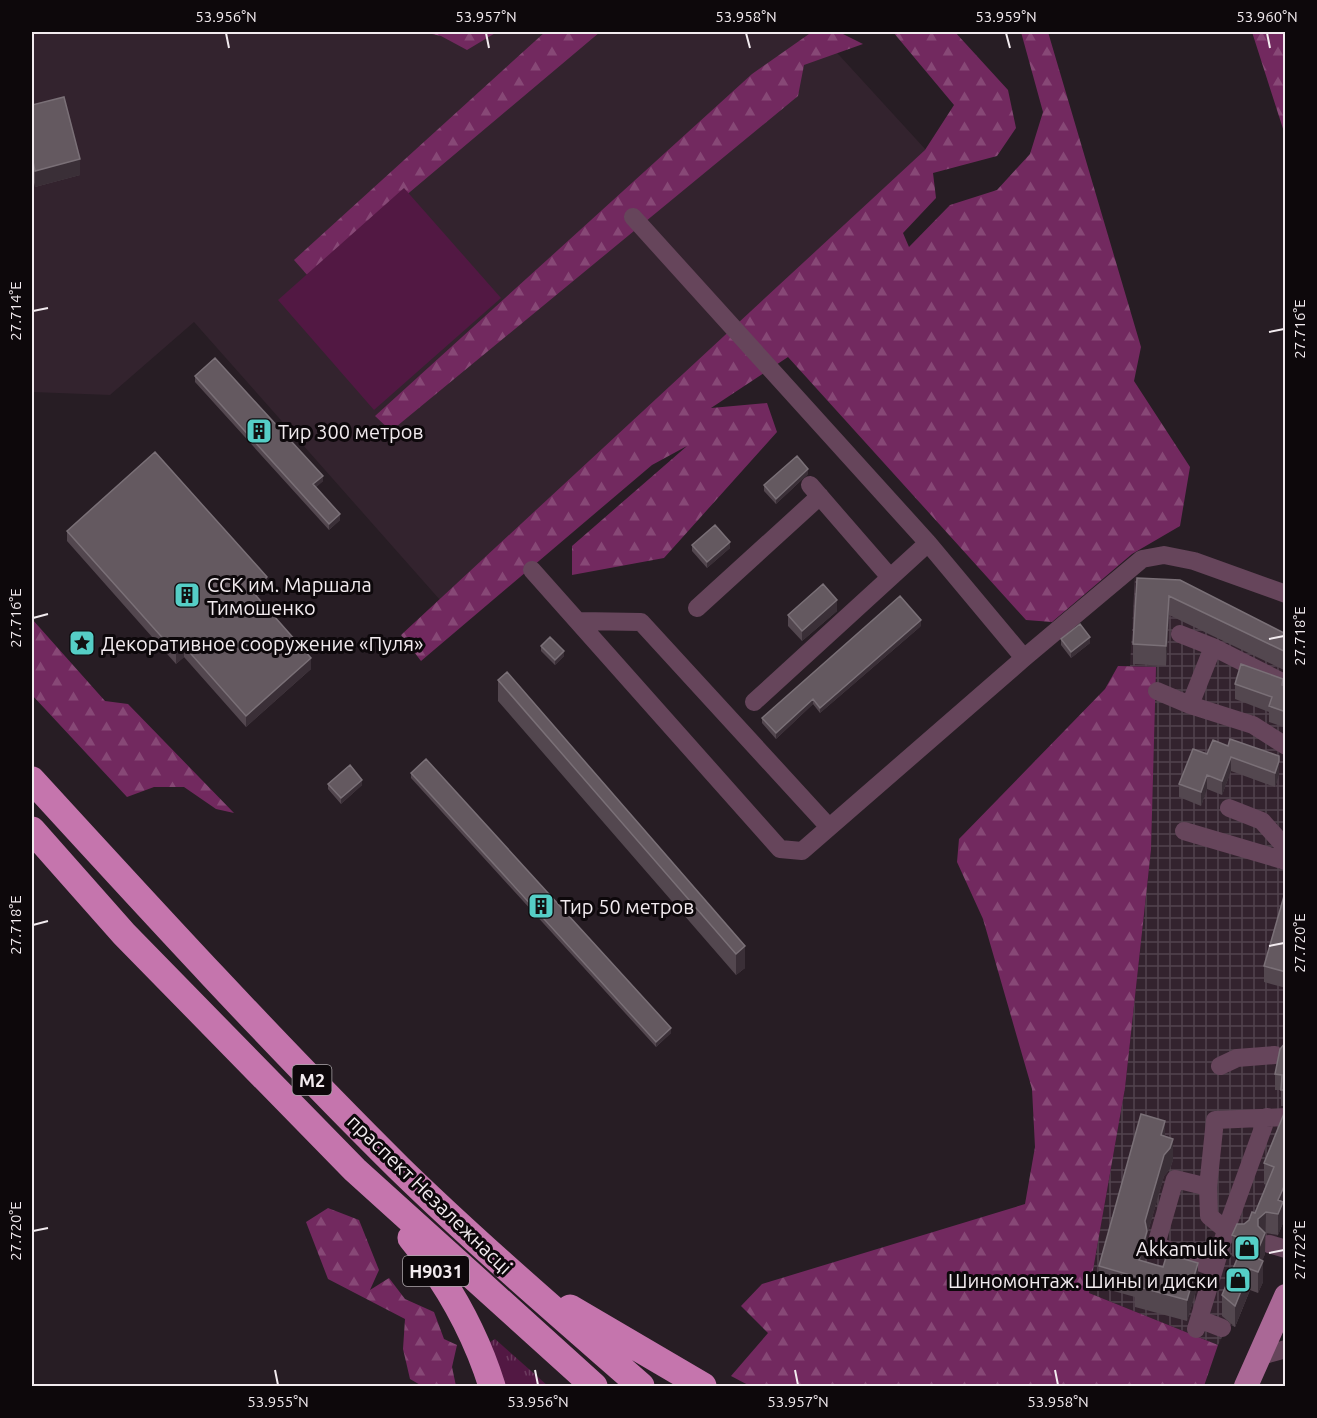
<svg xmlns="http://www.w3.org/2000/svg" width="1317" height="1418" font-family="Ubuntu,sans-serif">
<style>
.built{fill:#33232e}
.industrial{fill:url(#industrial-grid)}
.grass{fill:url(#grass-tufts)}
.forest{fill:url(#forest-firs)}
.green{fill:#521843}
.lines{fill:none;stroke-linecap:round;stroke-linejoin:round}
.minor{stroke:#66455b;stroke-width:18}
.major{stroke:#aa6896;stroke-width:24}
.highway{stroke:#c575ad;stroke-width:27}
.wall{fill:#53474f}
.shaded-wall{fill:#3a2f37}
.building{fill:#645960;stroke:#7a7077;stroke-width:1.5}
.ticks{fill:none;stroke:#f2ebef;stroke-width:2}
.labels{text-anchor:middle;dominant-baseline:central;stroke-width:6;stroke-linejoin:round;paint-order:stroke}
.shield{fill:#0d080b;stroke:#ada7ab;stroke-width:1.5}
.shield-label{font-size:18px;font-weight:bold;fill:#f2ebef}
.poi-label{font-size:20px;fill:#f2ebef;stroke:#0d080b;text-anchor:start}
.street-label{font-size:20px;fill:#f2ebef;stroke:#0d080b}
.neatline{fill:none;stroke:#f2ebef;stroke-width:2}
.ticks-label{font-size:15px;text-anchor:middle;fill:#f2ebef}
</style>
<defs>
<pattern id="industrial-grid" width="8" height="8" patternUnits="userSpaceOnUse" patternTransform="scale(1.5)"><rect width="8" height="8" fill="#33232e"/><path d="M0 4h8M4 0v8" fill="none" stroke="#51434d"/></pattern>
<pattern id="grass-tufts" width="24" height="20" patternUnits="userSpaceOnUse" patternTransform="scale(1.5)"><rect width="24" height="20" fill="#521843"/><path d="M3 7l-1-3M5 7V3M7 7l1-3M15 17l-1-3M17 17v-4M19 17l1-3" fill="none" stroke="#6b3a5e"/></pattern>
<pattern id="forest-firs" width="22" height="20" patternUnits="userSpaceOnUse" patternTransform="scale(1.5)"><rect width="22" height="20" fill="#72295f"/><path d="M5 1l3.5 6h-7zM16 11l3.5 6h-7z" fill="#874876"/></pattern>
</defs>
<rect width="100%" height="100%" fill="#271d24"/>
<path class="built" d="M32,32H818L926,150L440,600L194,322L110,395L32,392Z"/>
<path class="industrial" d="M1135,576L1285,654V1203L1278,1220L1283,1223L1275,1241L1270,1240L1235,1327L1229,1324L1218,1345L1089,1293L1125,1088L1151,850L1155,667L1130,666Z"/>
<path class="grass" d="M495,1339L548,1386H504L490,1342Z"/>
<path class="forest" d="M423,32H497L467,50L441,36Z
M545,32H600L309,277L294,260Z
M823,32H839L863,44L804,65L798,96L391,431L375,416L752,74L809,34Z
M893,32H955L1008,90L1016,128L997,156L933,173L936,198L903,233L909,247L950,205L997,190L1030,154L1043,112L1021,32H1048L1141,347L1134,381L1190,467L1180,526L1132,554L1052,622L1026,620L788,357L711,408L767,403L777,432L664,558L572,575V546L687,446L652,465L421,661L401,635L925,150L954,105Z
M1252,32H1285V135Z
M32,619L105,701L128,704L234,813L216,809L184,787H154L127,797L32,695Z
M1118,666L1156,667L1151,850L1125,1088L1089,1293L1218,1345L1204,1386H750L731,1376L768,1333L741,1306L762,1284L1025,1204L1035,1147L1032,1089L983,919L957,862L959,839L1105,689Z
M328,1208L359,1220L379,1270L370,1290L389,1278L405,1299L434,1312L444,1339L457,1345L452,1367L456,1386H422L410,1379L403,1349L405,1319L328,1279L306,1222Z"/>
<path class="green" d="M404,188L501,298L374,410L278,300Z"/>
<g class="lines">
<path class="minor" d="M633,217L928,543L1024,658
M810,485L889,576
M532,570L780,849L802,851L1024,658L1142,559L1164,555L1194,561L1286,594
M697,608L820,496
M580,621L641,622L828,826
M1180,634L1213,647
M1157,691L1190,705L1253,725L1286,746
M754,702L928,543
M1190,705L1213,647L1286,684
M1229,808L1262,821L1286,848
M1184,831L1286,861
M1220,1066L1237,1058L1275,1055
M1208,1187L1175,1179L1156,1245L1214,1268
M1237,1233L1226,1230L1209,1216L1208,1187L1215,1120L1286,1117
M1269,1244L1286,1249
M1199,1319L1222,1328
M1196,1329L1226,1230L1267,1117
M1261,1356L1286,1349"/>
<path class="major" d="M1246,1386L1286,1296"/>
<path class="highway" d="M32,780C152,911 273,1043 399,1168C477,1244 560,1315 641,1386
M32,830L124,934L355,1170L594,1386
M411,1238C447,1282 475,1332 492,1386
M570,1308L703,1386"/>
</g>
<path class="wall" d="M32,105L80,175L35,187L32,173Z
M195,376L323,481L316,487L340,520L329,530L195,382Z
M808,474L776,504L764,491V485Z
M67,531L267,588L257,597L311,669L246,727L184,657L176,664L67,541Z
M692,545L730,548L707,568L692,551Z
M1137,578L1286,634V671L1169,615L1166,666L1133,664V644Z
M837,611L802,641L788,626V615Z
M921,626L820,713L813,704L776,739L762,723V718Z
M1061,639L1090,643L1071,658L1061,645Z
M541,646L564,656L555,665L541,651Z
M498,680L745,946V968L736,975L498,701Z
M1235,684L1286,686V728L1269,722V712L1235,699Z
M1213,740L1279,775L1275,787L1231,771L1222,795L1207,789L1201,806L1179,797V784L1207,754Z
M411,773L671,1033L656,1047L411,778Z
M328,784L362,785L341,804L328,789Z
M1286,889V988L1264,982V966Z
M1286,1042V1106H1281V1090H1275V1074Z
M1286,1111V1203L1283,1209V1223L1278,1235L1266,1233L1265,1234V1254L1262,1260L1263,1282L1258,1293L1250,1290L1235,1327L1222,1316V1295L1237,1258L1232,1256V1235L1249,1220L1255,1213L1266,1185L1264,1184V1163Z
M1165,1136L1173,1160L1170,1169L1164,1176L1147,1235V1252L1145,1262L1198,1284L1187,1321L1135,1307V1297L1099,1287V1266Z"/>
<path class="shaded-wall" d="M80,159V175L35,187V171Z
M808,469V474L776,504V499Z
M323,476V481L313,490V484Z
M340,514V520L329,530V524Z
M730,542V548L707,568V562Z
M267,577V588L252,602V591Z
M1169,596V615L1166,666V646Z
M837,600V611L802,641V631Z
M921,620V626L820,713V708Z
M1090,637V643L1071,658V652Z
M184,646V657L176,664V653Z
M564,651V656L555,665V660Z
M311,658V669L246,727V716Z
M813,699V704L776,739V733Z
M1231,757V771L1222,795V781Z
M1279,761V775L1275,787V773Z
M1207,775V789L1201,806V792Z
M362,780V785L341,804V798Z
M745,946V968L736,975V954Z
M671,1028V1033L656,1047V1042Z
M1165,1121V1142L1161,1135Z
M1173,1139V1160L1170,1169L1164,1176L1147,1235V1252L1139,1281V1260L1145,1221L1164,1155Z
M1286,1182V1203L1283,1209V1223L1278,1235V1200Z
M1266,1212L1265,1254L1258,1272L1255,1257L1258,1240V1219Z
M1263,1261V1282L1258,1293V1272Z
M1198,1263V1284L1187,1321V1300Z
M1250,1269V1290L1235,1327V1306Z"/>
<path class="building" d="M64,97L80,159L35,171L32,157V105Z
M215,358L323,476L313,484L340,514L329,524L195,376Z
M155,452L267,577L252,591L311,658L246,716L184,646L176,653L67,531Z
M797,456L808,469L776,499L764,485Z
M715,525L730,542L707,562L692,545Z
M1137,578L1180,580L1286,634V652L1169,596L1166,646L1133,644Z
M823,584L837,600L802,631L788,615Z
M900,596L921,620L820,708L813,699L776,733L762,718Z
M1080,624L1090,637L1071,652L1061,639Z
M550,637L564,651L555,660L541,646Z
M1241,664L1283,679L1282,685L1286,686V712L1269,706L1272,697L1235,684Z
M507,672L745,946L736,954L498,680Z
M1230,739L1279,756V761L1275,773L1231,757L1222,781L1207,775L1201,792L1179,784L1193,749L1207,754L1213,740L1228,746Z
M426,759L671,1028L656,1042L411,773Z
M350,765L362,780L341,798L328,784Z
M1286,889V972L1264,966Z
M1286,1042V1090H1281L1282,1075L1275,1074L1280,1049Z
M1285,1111L1286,1182L1278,1200L1283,1202L1278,1214L1266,1212L1258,1219V1226L1265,1233L1255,1257L1263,1261L1258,1272L1250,1269L1235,1306L1222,1295L1245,1240L1232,1235L1237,1224H1244L1249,1220L1252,1212L1255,1213L1274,1167L1264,1163Z
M1141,1114L1165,1121L1161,1135L1173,1139L1170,1148L1164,1155L1145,1221L1147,1231L1139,1260L1163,1267L1167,1254L1198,1263L1187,1300L1135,1286L1137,1277L1099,1266Z"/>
<path class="ticks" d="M226,33L229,48M486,33L489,48M746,33L750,48M1006,33L1010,48M1267,33L1270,48M33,311L48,308M1269,332L1284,329M33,618L48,614M1269,639L1284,636M33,925L48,921M1269,946L1284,943M33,1231L48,1228M1269,1253L1284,1250M275,1370L278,1385M535,1370L538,1385M795,1370L798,1385M1055,1370L1058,1385"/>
<defs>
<g id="building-square" transform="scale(1.35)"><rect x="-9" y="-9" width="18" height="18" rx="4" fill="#55cec6" stroke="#0d080b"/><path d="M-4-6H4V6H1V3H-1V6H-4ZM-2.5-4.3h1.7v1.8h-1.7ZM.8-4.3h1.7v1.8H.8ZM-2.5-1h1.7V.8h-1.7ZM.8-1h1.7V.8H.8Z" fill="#111"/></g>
<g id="sight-square" transform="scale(1.35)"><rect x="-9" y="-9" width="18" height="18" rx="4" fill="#55cec6" stroke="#0d080b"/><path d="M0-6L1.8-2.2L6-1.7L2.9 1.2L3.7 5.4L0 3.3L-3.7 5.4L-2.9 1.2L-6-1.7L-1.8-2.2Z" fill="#111"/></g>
<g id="shop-square" transform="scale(1.35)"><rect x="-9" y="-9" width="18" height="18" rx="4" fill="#55cec6" stroke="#0d080b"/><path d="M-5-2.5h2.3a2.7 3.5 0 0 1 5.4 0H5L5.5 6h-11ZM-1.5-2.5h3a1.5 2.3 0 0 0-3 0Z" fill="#111"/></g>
</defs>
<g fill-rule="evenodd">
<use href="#building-square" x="259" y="431"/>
<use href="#building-square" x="187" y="595"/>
<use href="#sight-square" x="82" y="643"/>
<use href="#building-square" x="541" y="906"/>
<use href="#shop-square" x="1247" y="1248"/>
<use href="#shop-square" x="1238" y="1280"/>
</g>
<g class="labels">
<g class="shield">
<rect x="292.5" y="1065" width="39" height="30" rx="4.5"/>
<rect x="403" y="1256" width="66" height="30" rx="4.5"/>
</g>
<g class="shield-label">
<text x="312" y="1080">М2</text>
<text x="436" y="1271">Н9031</text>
</g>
<g class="poi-label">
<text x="278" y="431">Тир 300 метров</text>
<text x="207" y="584">ССК им. Маршала<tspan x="207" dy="23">Тимошенко</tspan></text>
<text x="101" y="643">Декоративное сооружение «Пуля»</text>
<text x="560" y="906">Тир 50 метров</text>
<text x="1228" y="1248" text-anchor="end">Akkamulik</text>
<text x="1218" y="1280" text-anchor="end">Шиномонтаж. Шины и диски</text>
</g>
<g class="street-label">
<text transform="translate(430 1194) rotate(44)">праспект Незалежнасці</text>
</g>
</g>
<rect width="1317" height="1418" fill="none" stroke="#0d080b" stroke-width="66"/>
<rect x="33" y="33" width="1251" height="1352" class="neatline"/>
<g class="ticks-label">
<text x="226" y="22">53.956°N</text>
<text x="486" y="22">53.957°N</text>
<text x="746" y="22">53.958°N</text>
<text x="1006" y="22">53.959°N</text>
<text x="1267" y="22">53.960°N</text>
<text transform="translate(16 311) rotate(-90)" y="5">27.714°E</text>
<text transform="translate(1300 329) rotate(-90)" y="5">27.716°E</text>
<text transform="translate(16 618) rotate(-90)" y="5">27.716°E</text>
<text transform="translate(1300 636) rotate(-90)" y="5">27.718°E</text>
<text transform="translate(16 925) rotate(-90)" y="5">27.718°E</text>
<text transform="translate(1300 943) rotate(-90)" y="5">27.720°E</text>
<text transform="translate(16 1231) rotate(-90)" y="5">27.720°E</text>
<text transform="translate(1300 1250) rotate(-90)" y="5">27.722°E</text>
<text x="278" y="1407">53.955°N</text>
<text x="538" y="1407">53.956°N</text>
<text x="798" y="1407">53.957°N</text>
<text x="1058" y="1407">53.958°N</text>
</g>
</svg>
